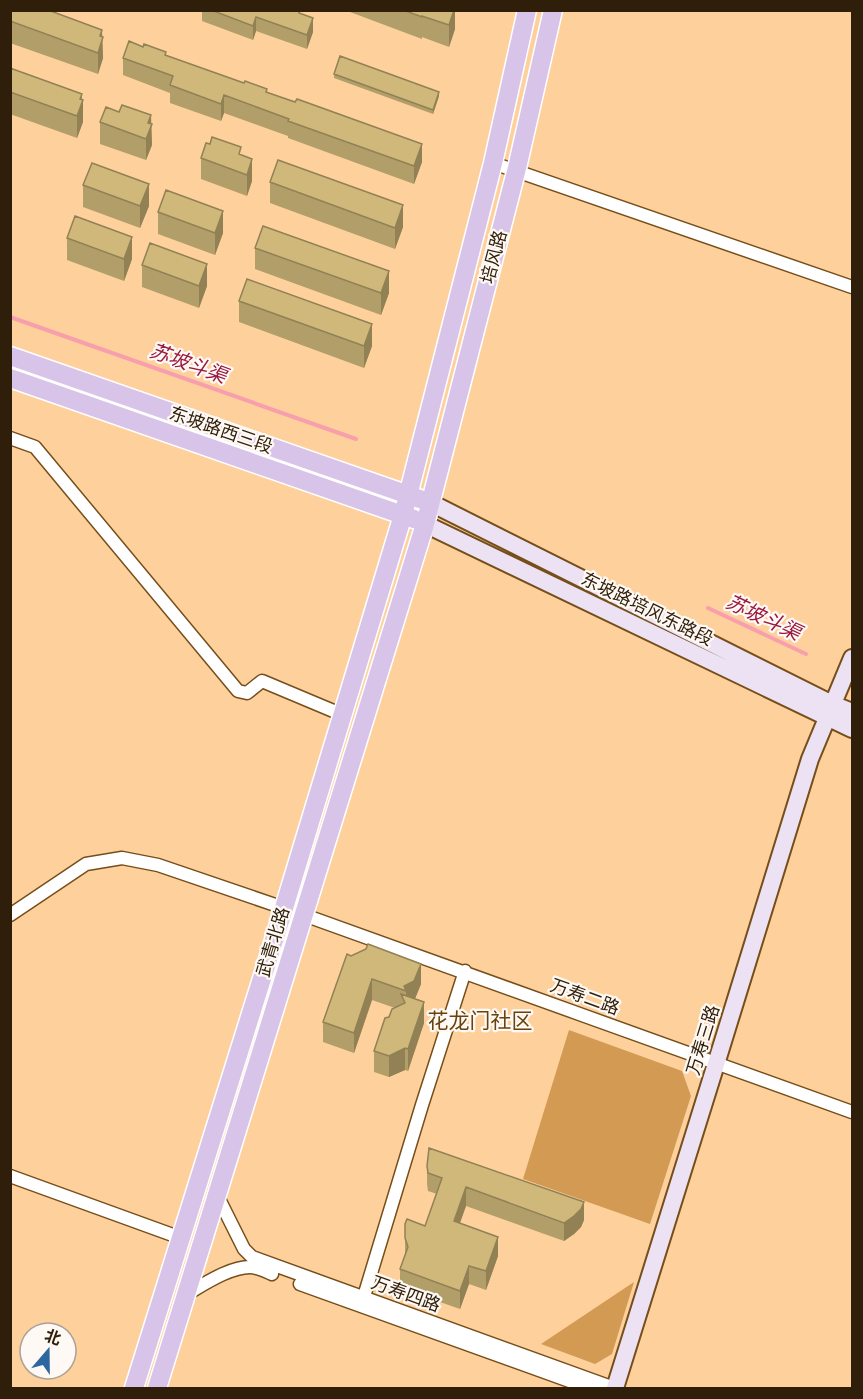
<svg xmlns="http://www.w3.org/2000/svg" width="863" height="1399" font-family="'Varela Round','Noto Sans SC',sans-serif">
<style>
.green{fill:#d39a54}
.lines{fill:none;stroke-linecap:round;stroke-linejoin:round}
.stream{stroke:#f89fad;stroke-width:4}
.street-casing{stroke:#754e1a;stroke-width:15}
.secondary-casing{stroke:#754e1a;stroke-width:20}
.primary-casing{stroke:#fff;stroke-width:21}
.street{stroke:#fff;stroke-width:12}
.secondary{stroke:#ece2f4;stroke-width:16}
.primary{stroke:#d9c4e9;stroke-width:18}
.wall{fill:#b29e69}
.shaded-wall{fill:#918155}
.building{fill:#cfb87a;stroke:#918155;stroke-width:1.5}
.labels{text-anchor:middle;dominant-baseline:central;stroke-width:4.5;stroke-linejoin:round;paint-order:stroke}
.street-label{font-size:18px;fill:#2f1e09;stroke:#fef9f4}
.water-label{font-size:20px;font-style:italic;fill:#9b1941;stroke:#fef9f4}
.quarter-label{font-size:21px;fill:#69430b;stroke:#fef9f4}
</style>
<rect width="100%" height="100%" fill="#fed09c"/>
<path class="green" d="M569,1030L682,1071L691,1096L650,1224L523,1179Z
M634,1282L612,1354L595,1364L541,1344Z"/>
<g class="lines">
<path class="stream" d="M10,317L356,439
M708,608L806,654"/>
<g class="street-casing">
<path id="street" d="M493,163L852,287
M10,438L35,447L238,691L247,693L262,681L343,715
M10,915L86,864L122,858L158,865L284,908
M304,915C487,979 669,1048 852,1112
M10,1176L181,1238
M217,1195L244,1249L252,1257L614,1388
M300,1284L589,1388
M185,1295C203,1285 229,1267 250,1267C257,1267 265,1271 272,1274
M362,1303L422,1105L465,971"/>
</g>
<g class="secondary-casing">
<path id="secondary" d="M431,503L832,704L852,712
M425,524L852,729
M615,1388L716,1064L810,759L852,658"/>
</g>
<g class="primary-casing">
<path id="primary" d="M10,356L420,499
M10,378L414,519
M134,1388L284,908L403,515L493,163L527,10
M157,1388L425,524L517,168L553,10"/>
</g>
<use href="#street" class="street"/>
<use href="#secondary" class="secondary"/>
<use href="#primary" class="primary"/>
</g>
<path class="wall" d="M10,10L102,37L103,58L98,74L10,43Z
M200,10H299L300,13L313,32L307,49L256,31L253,40L202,21V11Z
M350,10H455V29L449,47L422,37V39L350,12Z
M143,47L267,92L422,162L414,184L288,138V136L224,113L221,121L170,103V93L123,75V58Z
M10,68L82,100L83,122L77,138L10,114Z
M334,74L439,96L433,114L334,78Z
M100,122L151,124L152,145L146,160L100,144Z
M241,155L252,181L247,196L201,179V158Z
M270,182L403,227L395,249L270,203Z
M83,185L149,206L140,228L83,207Z
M158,212L223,233L215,255L158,234Z
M67,238L132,259L124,281L67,260Z
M255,248L389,293L381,315L255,269Z
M142,265L207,286L199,308L142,287Z
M239,301L372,346L364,368L239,322Z
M347,954L421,984L415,999L424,1023L408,1071L405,1070L389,1077L374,1072V1051L389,1017L395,1008L372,1000L354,1053L323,1042V1022Z
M427,1166L584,1220L581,1227L574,1234L564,1241L466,1206L460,1223L498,1256L486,1290L469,1284L460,1309L400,1288V1269L405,1256V1224L425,1226L437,1194L428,1191L427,1184Z"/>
<path class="shaded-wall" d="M454,10H455V29L449,47V25Z
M256,17V31L253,40V26Z
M313,18V32L307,49V35Z
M102,30L103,58L98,74V53L100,36Z
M439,92V96L433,114V110Z
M82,94V103L83,100V122L77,138V116Z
M224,95V113L221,121V104Z
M151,115L152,145L146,160V139L148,123Z
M422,144V162L414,184V166Z
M252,159V181L247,196V175Z
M149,184V206L140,228V206Z
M403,205V227L395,249V228Z
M223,211V233L215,255V233Z
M132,237V259L124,281V259Z
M207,264V286L199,308V286Z
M389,271V293L381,315V293Z
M372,324V346L364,368V346Z
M421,964V984L414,1001L406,1005V991L404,986Z
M372,979V1000L354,1053V1033Z
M424,1002V1023L408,1071V1049Z
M405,1048V1070L389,1077V1056Z
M466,1187V1206L454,1239V1221Z
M584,1202V1220L581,1227L574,1234L564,1241V1223Z
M498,1237V1256L486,1290V1271Z
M469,1266V1284L460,1309V1291Z"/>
<path class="building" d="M10,10H48L102,30L100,36L103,37L98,53L10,21Z
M211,10H299V13L313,18L307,35L256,17L253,26Z
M403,10H454L449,25L422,16V17Z
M129,41L143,47L144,44L166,52L165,55L244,83L245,81L267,89L266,92L295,102L297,99L422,144L414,166L288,121L289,119L224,95L221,104L170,85L173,76L123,58Z
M340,56L439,92L433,110L334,74Z
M10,68L82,94L80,99L83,100L77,116L10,92Z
M122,105L151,115L148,123L152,124L146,139L100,122L106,107L119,112Z
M212,137L241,147L239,154L252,159L247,175L201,158L206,143L210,144Z
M278,160L403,205L395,228L270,182Z
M92,163L149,184L140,206L83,185Z
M166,190L223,211L215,233L158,212Z
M75,216L132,237L124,259L67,238Z
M263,226L389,271L381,293L255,248Z
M150,243L207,264L199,286L142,265Z
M247,279L372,324L364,346L239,301Z
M368,944L421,964L414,981L404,986L406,991L372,979L354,1033L323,1022L347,954L351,956L366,949Z
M401,994L424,1002L408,1049L405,1048L389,1056L374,1051L385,1018L389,1017L392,1009L405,1003Z
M429,1148L584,1202L581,1209L574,1216L564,1223L466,1187L454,1221L498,1237L486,1271L469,1266L460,1291L400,1269L408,1247L405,1238V1224L407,1219L425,1226L442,1178L428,1173L427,1166Z"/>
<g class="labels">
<g class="street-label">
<text transform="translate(494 257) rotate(-75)">培风路</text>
<text transform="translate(221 430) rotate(19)">东坡路西三段</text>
<text transform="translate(647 609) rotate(26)">东坡路培风东路段</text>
<text transform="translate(273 942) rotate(-73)">武青北路</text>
<text transform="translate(585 997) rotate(20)">万寿二路</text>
<text transform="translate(703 1040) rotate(-73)">万寿三路</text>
<text transform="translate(406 1294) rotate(20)">万寿四路</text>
</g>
<g class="water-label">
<text transform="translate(188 364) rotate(20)">苏坡斗渠</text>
<text transform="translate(763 618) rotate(25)">苏坡斗渠</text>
</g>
<g class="quarter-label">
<text x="480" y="1021">花龙门社区</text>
</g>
</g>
<rect width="863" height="1399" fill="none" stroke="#2f1e09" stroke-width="24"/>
<g transform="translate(48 1351) rotate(20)"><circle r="28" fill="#fef9f4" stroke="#aba196" stroke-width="1.5"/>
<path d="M0-4.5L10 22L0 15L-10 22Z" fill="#2d679f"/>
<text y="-9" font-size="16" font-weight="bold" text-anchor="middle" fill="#2f1e09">北</text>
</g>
</svg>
